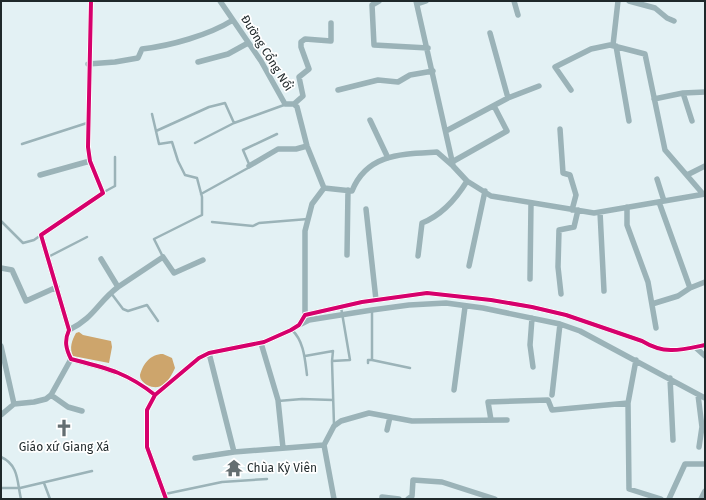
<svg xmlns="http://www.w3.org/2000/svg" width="706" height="500" font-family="'Fira Sans',sans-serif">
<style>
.water{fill:#cda56c}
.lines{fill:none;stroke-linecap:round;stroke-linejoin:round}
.service{stroke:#9bb3b8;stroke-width:2.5}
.minor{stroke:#9bb3b8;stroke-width:5.5}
.cycleway-casing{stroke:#fff;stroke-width:6}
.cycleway{stroke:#d6006c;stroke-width:4}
.labels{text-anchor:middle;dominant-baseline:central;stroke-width:3.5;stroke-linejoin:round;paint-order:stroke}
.street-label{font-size:12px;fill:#1f282a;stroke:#fff}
.poi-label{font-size:12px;fill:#1f282a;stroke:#fff}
</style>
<rect width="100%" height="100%" fill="#e3f1f4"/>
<path class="water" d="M79,332L83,335L111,341L112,347L109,363L73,356C69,348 72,340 76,333Z
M163,354L172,358L175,368C169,381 162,392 147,385C143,382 140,380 140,375C143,364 150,354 163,354Z"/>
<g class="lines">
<path class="service" d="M152,114L159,144L172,142L178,161L185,175L197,178L202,197V215L154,239L163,257
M156,131L209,107L225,103L234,123
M195,143L234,123L284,105
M22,144L87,123
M104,192L115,186V157
M201,194L248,168L249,164L243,150L277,134
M1,221L23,243L34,240L41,235
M212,222L253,226L259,223L308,219
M48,257L87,237
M111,293L123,309L128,311L147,305L158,321
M372,311V360L410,368
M292,330C304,341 305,360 307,375
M305,356L333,351L332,361L350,360L341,307
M332,361L334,425
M368,363V360H372
M278,401L302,399L333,400
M1,457C19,465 17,482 21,499
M44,483L50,499
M1,488H20L92,471
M165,494L222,482L267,479"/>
<path class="minor" d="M91,1L88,147L90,161L103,193L41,235L69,330C64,341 66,349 71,359C106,368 126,372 155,395
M220,1L261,61L285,104H294L297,107L307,146L324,188L312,204L305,231V315
M379,1L372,5L374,45L428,48
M416,1L453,165
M514,1L518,15
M629,1L655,8L667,18L674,21
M417,4L426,1
M613,45L618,1
M616,46L629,121
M198,62L228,54L248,43
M88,64L115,62L138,58L142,49C170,46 209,35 233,20
M338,90L378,80L398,82L410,75L433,71
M571,90L555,67L591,49L610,45L645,54L665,150L703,194
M683,93L705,92
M508,98L539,86
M654,99L683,93L692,121
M294,104L303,96L299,77L309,69L301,47V42L305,39L331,41V23
M370,120L388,158
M560,129L563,173L570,175L576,195L572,210
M446,131L508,98L490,33
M452,162L507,131L494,106
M249,166L278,149H296L307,146
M40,175L90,161
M687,175L705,166
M657,179L664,201
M324,188L352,191C367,153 403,154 437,152L453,166L467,181L491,196L594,213L705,194
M627,207V225L648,282L656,328
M366,209L376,300
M600,212L604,291
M347,255L348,190
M418,256L422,223C442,215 456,199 467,181
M101,259L118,287
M469,266L485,191
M1,268L12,270L26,301L57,287
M530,279L531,203
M690,288L705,282
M561,294L558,267L559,230L574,227L578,210
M652,304L678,296L690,288L659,202
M532,318L530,345L533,367
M299,325L309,320L372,310L409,305L446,303L483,308L560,324L580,331L705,398
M69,330C94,318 98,302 118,287L163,257L174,273L203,260
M261,343L278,400L283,448
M1,346L14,404
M695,347L705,356
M209,353L234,452
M636,360L628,403L629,489L661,499
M670,378L673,440
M454,390L465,307
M51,395L68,407L82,411
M552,395L560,324
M698,395L702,427L699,447
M1,415L14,404L34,402L46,399L51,395L71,359
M491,420L488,402L548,400L552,410L628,403
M387,430L390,417
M195,458L234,452L324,445
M166,499L147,447V410L155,395L199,358L209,353L264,342L291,330L299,325L305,315L362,302L427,293L491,300L532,307L566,315L642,341C665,355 681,350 705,345
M334,499L324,445L334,426L341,421L369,413L412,421L507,420
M382,499V497L399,499
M408,499L412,496L413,480L442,482L495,499
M669,499L685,464H705
M701,499L705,491"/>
<g class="cycleway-casing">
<path id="cycleway" d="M91,1L88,147L90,161L103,193L41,235L69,330C64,341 66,349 71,359C106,368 126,372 155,395
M166,499L147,447V410L155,395L199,358L209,353L264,342L291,330L299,325L305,315L362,302L427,293L491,300L532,307L566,315L642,341C665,355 681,350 705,345"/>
</g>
<use href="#cycleway" class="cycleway"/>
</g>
<defs>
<g id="church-bare" transform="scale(1.38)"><path d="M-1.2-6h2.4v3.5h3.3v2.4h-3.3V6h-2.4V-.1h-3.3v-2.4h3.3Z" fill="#646e71" stroke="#fff" stroke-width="2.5" paint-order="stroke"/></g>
<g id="temple-bare" transform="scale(1.38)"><path d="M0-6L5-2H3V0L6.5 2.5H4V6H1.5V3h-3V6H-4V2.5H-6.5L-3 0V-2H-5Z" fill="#646e71" stroke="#fff" stroke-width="2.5" paint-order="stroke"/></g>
</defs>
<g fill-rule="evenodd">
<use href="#church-bare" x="64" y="428"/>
<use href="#temple-bare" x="234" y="468"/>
</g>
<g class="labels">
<g class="street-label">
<text transform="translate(267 53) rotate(58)">Đường Cổng Nổi</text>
</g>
<g class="poi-label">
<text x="64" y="447">Giáo xứ Giang Xá</text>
<text x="247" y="468" text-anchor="start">Chùa Kỳ Viên</text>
</g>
</g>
<rect width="706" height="500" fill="none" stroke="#1f282a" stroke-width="4"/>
</svg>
